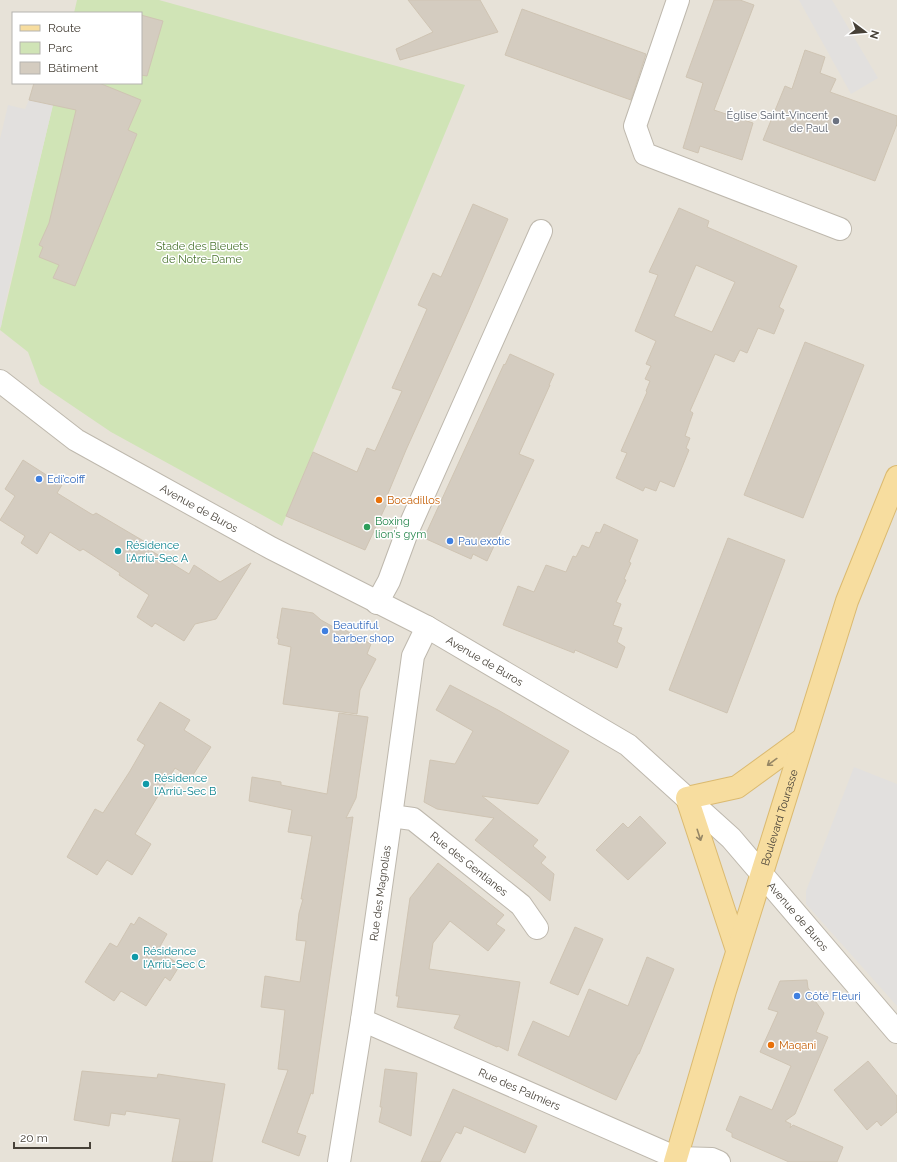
<svg xmlns="http://www.w3.org/2000/svg" width="897" height="1162" font-family="Raleway,sans-serif">
<style>
.residential{fill:#e7e2d8;fill-rule:evenodd}
.green{fill:#d0e4b6}
.parking{fill:#e2e0de}
.building{fill:#d4ccc0;stroke:#cfc4b3;fill-rule:evenodd}
.lines{fill:none;stroke-linecap:round;stroke-linejoin:round}
.minor-casing{stroke:#beb8ad;stroke-width:24}
.major-casing{stroke:#dbba70;stroke-width:24}
.minor{stroke:#fff;stroke-width:22}
.major{stroke:#f7dd9f;stroke-width:22}
.oneway{stroke:#968766}
.worship-dot{fill:#6b7280;stroke:#fff;stroke-width:1.5}
.shop-dot{fill:#3f7fe0;stroke:#fff;stroke-width:1.5}
.food-dot{fill:#e8710a;stroke:#fff;stroke-width:1.5}
.leisure-dot{fill:#2e9e5b;stroke:#fff;stroke-width:1.5}
.culture-dot{fill:#0f9aa8;stroke:#fff;stroke-width:1.5}
.labels{text-anchor:middle;dominant-baseline:central;stroke-width:3;stroke-linejoin:round;paint-order:stroke}
.worship-label{font-size:11px;fill:#5b616d;stroke:#fff;text-anchor:end}
.park-label{font-size:11px;fill:#4a752f;stroke:#fff}
.shop-label{font-size:11px;fill:#366cbe;stroke:#fff;text-anchor:start}
.food-label{font-size:11px;fill:#c56008;stroke:#fff;text-anchor:start}
.street-label{font-size:11px;fill:#474138;stroke:#fff}
.leisure-label{font-size:11px;fill:#27864d;stroke:#fff;text-anchor:start}
.culture-label{font-size:11px;fill:#0d838f;stroke:#fff;text-anchor:start}
</style>
<rect width="100%" height="100%" fill="#f3f0ea"/>
<path class="residential" d="M0,0H897V1162H0ZM13,13H141V83H13Z"/>
<path class="green" d="M77,0H159L465,85L282,526L111,432L40,384L28,352L0,330L58,83H141V13H74Z"/>
<path class="parking" d="M799,0H832L878,78L851,94Z
M29,100L53,105L4,308L1,327H0V139L8,105L25,109Z
M854,767L897,784V1006L806,904V891Z"/>
<path class="building" d="M408,0H480L498,32L400,60L396,49L433,32Z
M714,0H740L754,5L714,110L753,123L742,160L700,146L698,153L683,148L703,83L686,77Z
M522,9L646,54L631,100L505,55Z
M141,15L163,21L147,76L141,75Z
M805,50L825,57L820,73L836,79L830,92L897,116V124L875,181L763,140L785,86L792,89Z
M34,83H99L141,100L128,130L137,134L75,286L53,278L59,265L39,257L43,247L39,245L49,223L76,110L29,100Z
M473,204L508,219L468,312L406,450L387,496L390,497L365,550L286,516L313,452L357,472L367,448L375,451L402,391L392,388L427,309L418,305L433,273L441,277Z
M679,208L709,221L707,227L797,266L779,307L784,310L774,334L758,328L747,353L740,350L734,362L715,354L690,411L693,413L685,436L690,438L686,448L689,450L674,487L660,481L656,491L645,487L643,491L616,478L627,453L621,451L647,392L646,391L650,381L645,379L651,366L646,364L656,341L635,331L658,275L649,272ZM696,265L735,282L712,332L674,316Z
M805,342L864,365L803,518L744,495Z
M510,354L554,374L549,385H550L519,454L534,460L487,561L473,554L471,559L424,538L504,364L505,365Z
M23,460L62,485L57,493L88,512L93,515L96,513L152,546L150,550L189,574L194,565L220,582L251,563L216,619L195,624L184,641L155,623L152,627L137,617L149,595L119,575L120,573L83,549L80,551L50,532L37,554L21,543L25,536L0,520L15,496L5,489Z
M604,524L638,540L629,562L631,563L624,579L626,580L616,602L621,604L613,625L622,628L617,642L625,647L617,668L575,650L574,653L503,625L518,586L534,592L546,565L566,572L573,556L576,557L582,545L589,548L596,532L600,533Z
M728,538L785,560L727,713L669,690Z
M282,608L313,613L321,620L337,629L339,627L371,644L367,654L376,659L360,690L357,714L283,704L291,647L278,644L279,639L277,638Z
M450,685L498,710L569,751L538,804L482,796L538,840L533,846L546,857L541,863L554,874L550,901L529,883L475,840L494,818L437,809L424,802L430,760L455,764L473,731L436,710Z
M160,702L190,720L184,730L211,747L191,778L175,768L135,834L151,844L132,875L107,860L97,875L67,857L95,809L103,813L130,771L145,745L137,740Z
M339,713L368,717L356,798L346,818L353,817L313,1094L311,1093L297,1133L306,1136L299,1156L262,1142L288,1070L278,1069L285,1010L261,1007L265,976L300,982L306,941L296,940L299,913L303,899H301L312,836L288,832L292,810L249,801L252,777L281,782V785L327,794Z
M640,816L666,843L628,880L596,850L623,823L628,828Z
M438,863L504,915L496,924L505,930L488,951L450,921L433,943L429,969L520,982L508,1051L498,1046L497,1047L454,1028L460,1015L397,1007L399,996H396L410,898Z
M139,917L167,934L158,950L180,965L170,981L165,977L146,1006L121,991L114,1001L85,982L110,943L117,947L131,923L134,925Z
M575,927L603,939L578,995L550,983Z
M647,957L674,969L639,1054H638L616,1100L518,1055L533,1021L569,1037L589,989L628,1006Z
M807,980L808,988L811,992L810,994L824,1013L816,1032L828,1037L795,1114L785,1121L791,1124L790,1128L793,1125L843,1147L837,1162H789L732,1137V1133L726,1130L740,1096L772,1110L791,1066L760,1052L778,1012L768,1009L780,981Z
M868,1061L897,1096V1112L881,1126L877,1121L867,1130L834,1090Z
M385,1069L417,1073L411,1136L379,1122L382,1107H380Z
M82,1071L157,1078L158,1074L225,1084L212,1162H172L180,1119L126,1111L125,1115L111,1113L109,1126L74,1120Z
M453,1089L537,1126L525,1153L464,1126L461,1134L456,1132L440,1162H421Z"/>
<g class="lines">
<g class="minor-casing">
<g id="minor">
<path d="M678,0L635,126L645,154L840,229"/>
<path id="s1" d="M0,381L76,440L271,548L427,627L628,745L731,838L897,1032"/>
<path d="M377,603L389,581L407,532L541,231"/>
<path id="s2" d="M391,816L413,819L521,905L537,928"/>
<path id="s3" d="M362,1020L677,1158L712,1159L719,1162"/>
<path id="s4" d="M339,1162L362,1020L391,816L413,656L427,627"/>
</g>
</g>
<g class="major-casing">
<g id="major">
<path d="M737,950L687,798L737,787L803,739"/>
<path id="s5" d="M675,1162L725,991L847,601L897,477"/>
</g>
</g>
<use href="#minor" class="minor"/>
<use href="#major" class="major"/>
</g>
<defs><path id="oneway-shaft" d="M-6 0H5M1.5-3L5.5 0L1.5 3" fill="none" stroke-width="1.6" stroke-linecap="round" stroke-linejoin="round"/></defs>
<g class="oneway">
<use href="#oneway-shaft" transform="translate(772 762) rotate(144)"/>
<use href="#oneway-shaft" transform="translate(699 835) rotate(72)"/>
</g>
<circle class="worship-dot" cx="836" cy="121" r="4"/>
<g class="shop-dot">
<circle cx="39" cy="479" r="4"/>
<circle cx="450" cy="541" r="4"/>
<circle cx="325" cy="631" r="4"/>
<circle cx="797" cy="996" r="4"/>
</g>
<g class="food-dot">
<circle cx="379" cy="500" r="4"/>
<circle cx="771" cy="1045" r="4"/>
</g>
<circle class="leisure-dot" cx="367" cy="527" r="4"/>
<g class="culture-dot">
<circle cx="118" cy="551" r="4"/>
<circle cx="146" cy="784" r="4"/>
<circle cx="135" cy="957" r="4"/>
</g>
<g class="labels">
<g class="worship-label">
<text x="828" y="115">Église Saint-Vincent<tspan x="828" dy="13">de Paul</tspan></text>
</g>
<g class="park-label">
<text x="202" y="246">Stade des Bleuets<tspan x="202" dy="13">de Notre-Dame</tspan></text>
</g>
<g class="shop-label">
<text x="47" y="479">Edi’coiff</text>
<text x="458" y="541">Pau exotic</text>
<text x="333" y="625">Beautiful<tspan x="333" dy="13">barber shop</tspan></text>
<text x="805" y="996">Côté Fleuri</text>
</g>
<g class="food-label">
<text x="387" y="500">Bocadillos</text>
<text x="779" y="1045">Maqani</text>
</g>
<g class="street-label">
<text stroke="none"><textPath href="#s1" startOffset="237">Avenue de Buros</textPath></text>
<text stroke="none"><textPath href="#s1" startOffset="561">Avenue de Buros</textPath></text>
<text stroke="none"><textPath href="#s5" startOffset="360">Boulevard Tourasse</textPath></text>
<text stroke="none"><textPath href="#s2" startOffset="94">Rue des Gentianes</textPath></text>
<text stroke="none"><textPath href="#s4" startOffset="272">Rue des Magnolias</textPath></text>
<text stroke="none"><textPath href="#s1" startOffset="969">Avenue de Buros</textPath></text>
<text stroke="none"><textPath href="#s3" startOffset="172">Rue des Palmiers</textPath></text>
</g>
<g class="leisure-label">
<text x="375" y="521">Boxing<tspan x="375" dy="13">lion's gym</tspan></text>
</g>
<g class="culture-label">
<text x="126" y="545">Résidence<tspan x="126" dy="13">l'Arriü-Sec A</tspan></text>
<text x="154" y="778">Résidence<tspan x="154" dy="13">l'Arriü-Sec B</tspan></text>
<text x="143" y="951">Résidence<tspan x="143" dy="13">l'Arriü-Sec C</tspan></text>
</g>
</g>
<rect x="12" y="12" width="130" height="72" fill="#ffffff" stroke="#b5b3af"/>
<rect x="20" y="25" width="20" height="6" fill="#f7dd9f" stroke="#b5b3af"/>
<text x="48" y="32" font-size="12" fill="#474138">Route</text>
<rect x="20" y="42" width="20" height="12" fill="#d0e4b6" stroke="#b5b3af"/>
<text x="48" y="52" font-size="12" fill="#474138">Parc</text>
<rect x="20" y="62" width="20" height="12" fill="#d4ccc0" stroke="#b5b3af"/>
<text x="48" y="72" font-size="12" fill="#474138">Bâtiment</text>
<g transform="translate(865 32) rotate(106)" stroke="#ffffff" stroke-width="3" paint-order="stroke">
<path d="M0-3L7 15L0 10L-7 15Z" fill="#474138"/>
<text y="-6" font-size="11" font-weight="bold" text-anchor="middle" fill="#474138">N</text>
</g>
<path d="M14 1142v6h76v-6" fill="none" stroke="#474138" stroke-width="2"/>
<text x="20" y="1142" font-size="12" fill="#474138" stroke="#ffffff" stroke-width="3" paint-order="stroke">20 m</text>
</svg>
